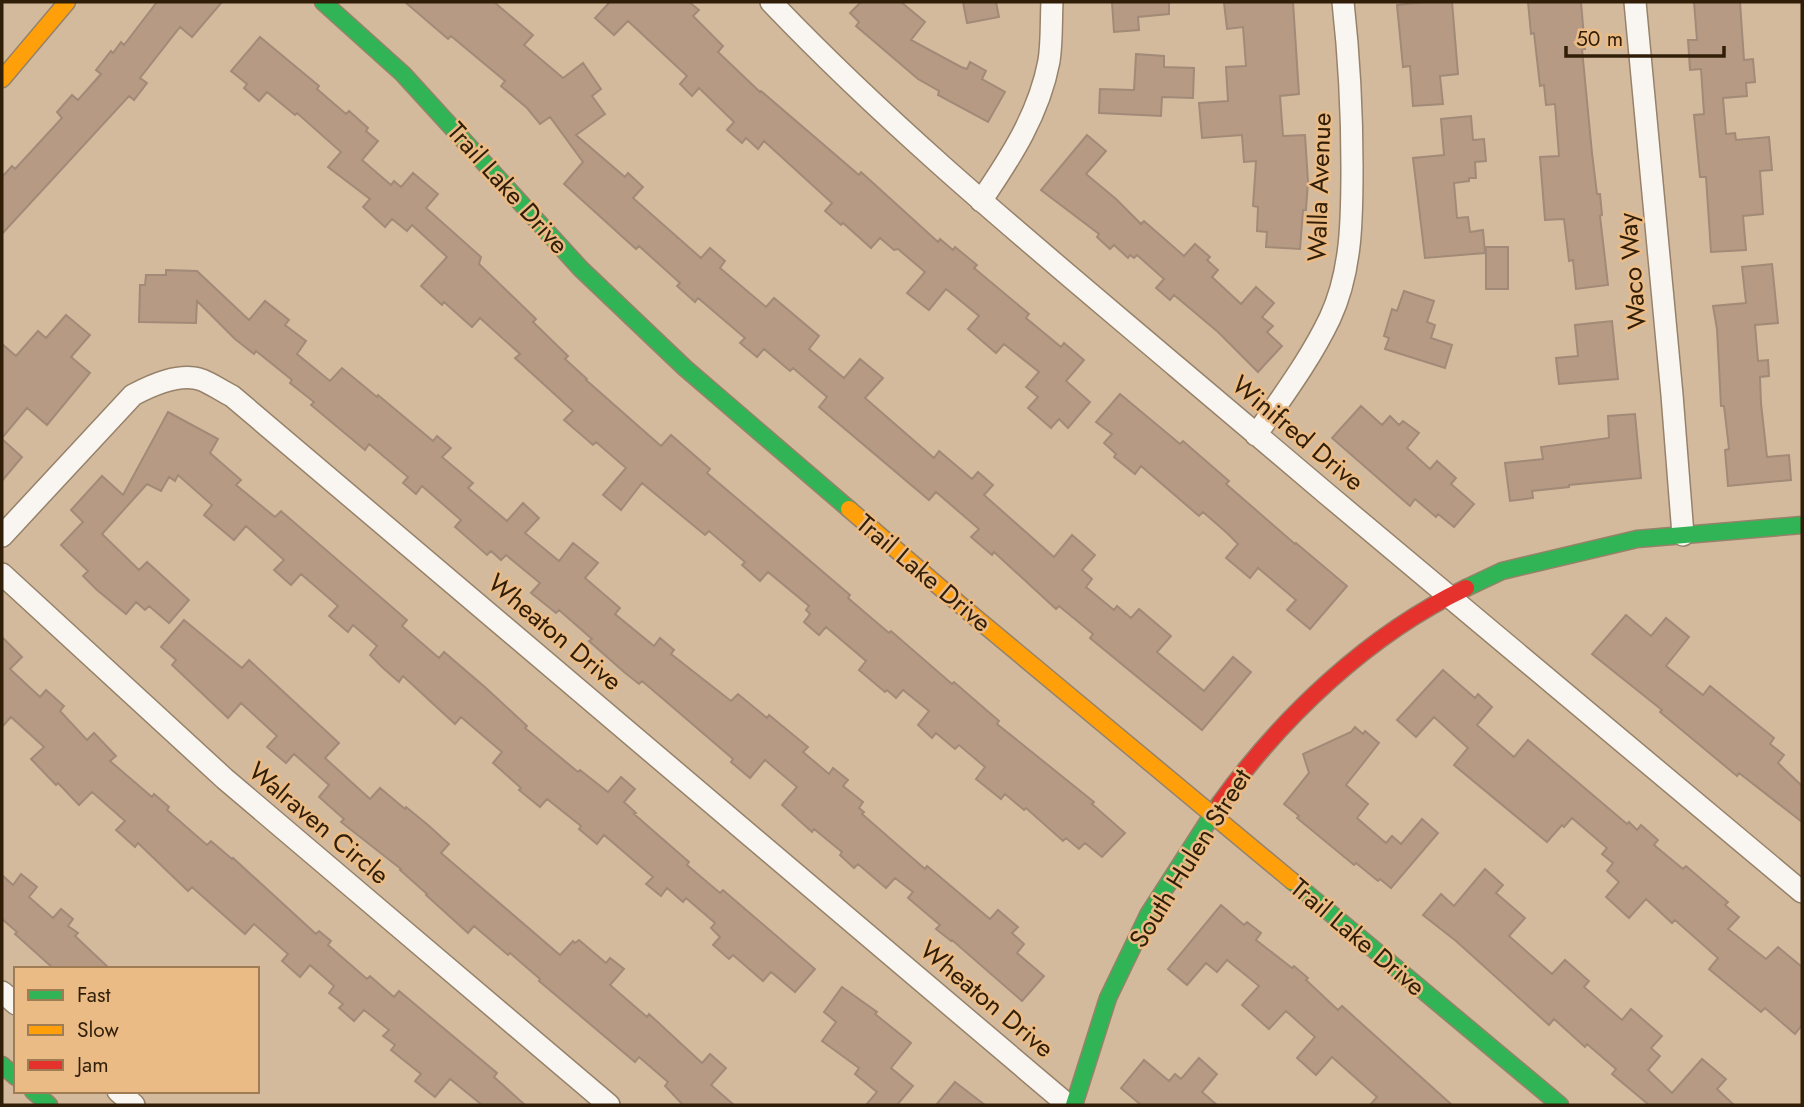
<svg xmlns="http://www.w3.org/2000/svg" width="1804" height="1107" font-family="Jost,sans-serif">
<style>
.building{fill:#b69a84;stroke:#a18a77;stroke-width:2}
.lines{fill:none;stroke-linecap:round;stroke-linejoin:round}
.street-casing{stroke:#96826a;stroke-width:24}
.fast-casing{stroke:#96826a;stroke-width:19}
.slow-casing{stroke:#96826a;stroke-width:19}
.jam-casing{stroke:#96826a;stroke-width:19}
.street{stroke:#f9f5f0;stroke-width:21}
.fast{stroke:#30b455;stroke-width:16}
.slow{stroke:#ff9f0a;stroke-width:16}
.jam{stroke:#e5322d;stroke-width:16}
.labels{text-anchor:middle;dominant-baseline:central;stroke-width:5;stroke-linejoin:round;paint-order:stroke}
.street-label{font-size:26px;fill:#301e08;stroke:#ebbb86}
</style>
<rect width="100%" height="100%" fill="#d4ba9d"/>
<path class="building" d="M157,2H222L192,37L180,27L140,78L147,83L134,100L129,96L2,234V177L12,166L15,169L62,118L57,112L72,95L78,100L101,74L96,70L111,51L113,53L121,42L124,45Z
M405,2H494L533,35L524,45L563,78L583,63L601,89L592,96L605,114L576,135L625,177L628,173L643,187L633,198L701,258L710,248L725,261L720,268L766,307L774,298L819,336L809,349L844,378L860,359L883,378L865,398L934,458L939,451L972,479L978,472L993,485L984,495L1054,557L1072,535L1095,555L1082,570L1092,579L1086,587L1114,610L1117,606L1131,618L1139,609L1171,636L1157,652L1204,691L1233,657L1251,672L1202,730L1090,638L1093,634L1059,606L1056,609L994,552L992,555L971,537L979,529L936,492L929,500L819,407L827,397L793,368L790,371L764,349L757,357L740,343L745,338L698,298L695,302L677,286L680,283L639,246L636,249L594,211L564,184L583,162L550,117L540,124L527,108L501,86L505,81L451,36L448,39Z
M607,2H689L699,10L693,16L723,46L718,52L760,92L761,91L859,175L861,172L938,242L940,239L953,250L955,247L977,265L974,268L1029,314L1026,318L1061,347L1064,343L1084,360L1066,381L1090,402L1068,428L1059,419L1051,428L1028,408L1038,397L1026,387L1039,372L1004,344L996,353L968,329L979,316L946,289L929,310L907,293L925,272L898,249L894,250L880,238L871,248L843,223L841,225L825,211L832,203L764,141L758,149L746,138L742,143L727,130L734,122L699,88L692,96L680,84L687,76L628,21L614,35L595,18L609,3Z
M861,2H901L925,22L911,40L961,67L967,69L970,62L986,71L982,79L1005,92L988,122L938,95L939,91L918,79L856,26L859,22L850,13Z
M963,2H996L999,17L967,23Z
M1112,2H1169V14L1138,17L1139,30L1114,32Z
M1236,2H1293L1299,94L1280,96L1283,136L1305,135L1308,182L1306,210H1303L1300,249L1266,247L1267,232L1257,231L1258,207L1253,206L1256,161L1244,162L1242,135L1202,138L1199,103L1228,101L1226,67L1246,66L1243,27L1227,29L1224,3Z
M1424,2H1452L1458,74L1440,76L1443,104L1413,106L1410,66L1403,67L1397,5Z
M1528,2H1581L1585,49H1582L1592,153L1597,194H1600L1602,215L1600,216L1608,285L1576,289L1573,260L1569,261L1564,219L1545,220L1540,157L1559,156L1555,104L1546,105L1544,85L1540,86L1534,33L1531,34Z
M1694,2H1740L1744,60L1753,59L1755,82L1746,83L1747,96L1723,98L1726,134L1735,133L1736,140L1769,137L1772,170L1760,171L1763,214L1743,216L1746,250L1711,252L1706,177H1700L1694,115L1704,114L1701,69L1690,70L1688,40H1697Z
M260,37L319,86L317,89L346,114L349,111L368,128L366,131L378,141L362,160L391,185L394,181L401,187L413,173L438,194L426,208L481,257L479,264L536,319L533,322L568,356L565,359L587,379L586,380L661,446L671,435L710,469L707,473L850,595L848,598L889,633L891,631L952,684L954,682L999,721L997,724L1094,802L1092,804L1125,833L1102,857L1085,843L1079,849L1066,838L1063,841L1026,808L1024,810L1005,794L1001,799L976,779L985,767L959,745L955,749L936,733L932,738L918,725L929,711L903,690L896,698L887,690L885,692L859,670L866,661L826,627L819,635L804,622L810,614L806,610L809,606L768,572L760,581L742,565L745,562L709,531L705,535L642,483L621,510L603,495L626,468L596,442L593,445L564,420L573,411L515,358L520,354L480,318L472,327L444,302L442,305L421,286L447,257L412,225L407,231L392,219L385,227L363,207L370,199L328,167L341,152L297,113L295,115L267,92L259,101L244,88L247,84L231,71Z
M1136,54L1164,56V67L1194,68L1193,98L1162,97L1161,116L1099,113L1100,89L1134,90Z
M1471,116L1473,140L1484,139L1486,161L1475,162L1476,178H1469V181L1454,183L1457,218L1468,217L1470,232L1483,230L1485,253L1425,258L1413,158L1444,155L1441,119Z
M1087,135L1106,151L1086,174L1116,199L1141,224L1144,221L1184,256L1195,244L1210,257L1207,260L1218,270L1212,277L1241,304L1256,287L1274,303L1262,317L1273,326L1267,332L1282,346L1258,372L1218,332L1174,295L1170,300L1156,288L1164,279L1137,255L1134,258L1130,255L1128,258L1114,245L1110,249L1097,237L1099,234L1041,190Z
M1486,247H1508V289H1486Z
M1772,264L1778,323L1755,325L1758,361L1768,360L1769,376L1760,377L1761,403L1767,457L1789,455L1791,480L1728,486L1725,450L1729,449L1724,406H1721L1717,329L1713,306L1746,303L1742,267Z
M166,270L197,271L249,320L265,301L289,320L285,325L306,341L297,354L330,381L342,368L377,397L378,395L433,441L437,436L451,448L442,457L473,483L468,488L507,521L523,503L539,518L525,533L559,561L573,543L598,563L585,578L620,608L615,614L654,646L660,638L674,650L671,654L731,701L738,694L767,718L769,715L808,747L803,752L829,774L833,768L848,780L843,786L863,802L859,808L864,812L862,814L925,869L927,866L990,919L998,910L1018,927L1012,933L1024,944L1017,953L1044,976L1022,1001L952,940L951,941L936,929L940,925L908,898L913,892L895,878L886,888L858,864L854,868L840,855L842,852L814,829L812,832L782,805L797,787L765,760L750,778L731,762L733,759L669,704L642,681L639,684L624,672L589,641L592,639L559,610L556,613L531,593L540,583L506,555L501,560L491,551L487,555L455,527L461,520L422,486L416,494L403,483L408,477L369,444L365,450L311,405L314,402L290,383L292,380L256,351L254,354L235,339L197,301L196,323L139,322L140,285H145L146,275H166Z
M1404,291L1434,301L1427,322L1435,325L1431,338L1452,345L1445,368L1385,349L1389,338L1384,336L1392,309L1397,311Z
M66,315L90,335L71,357L90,373L47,425L27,408L2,438V344L16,356L38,331L46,338Z
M1612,321L1618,379L1559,384L1556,358L1578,356L1575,325Z
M1120,394L1180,444L1183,441L1229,481L1226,484L1295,544L1296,543L1347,586L1310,629L1287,610L1296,600L1258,568L1250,578L1226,558L1238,544L1227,533L1203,512L1199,516L1141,466L1135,474L1114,457L1116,454L1104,443L1112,434L1096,422Z
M1361,406L1382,425L1390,416L1399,425L1403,421L1419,433L1407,448L1430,469L1437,461L1456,478L1451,484L1474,504L1454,527L1438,514L1436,517L1415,499L1410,506L1332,438Z
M168,412L218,439L210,453L241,480L236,485L275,517L281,511L407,620L402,626L439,658L444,652L486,688L527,726L525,728L578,772L580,770L608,792L621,777L635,789L624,802L636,813L634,814L689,862L687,865L720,893L723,890L815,969L795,992L771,972L763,981L733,955L729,959L713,945L720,937L711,928L715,923L686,898L683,902L667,888L661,896L646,884L653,877L604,835L597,844L579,829L581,826L547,799L540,807L519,790L521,788L493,763L502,752L461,717L455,724L403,676L399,682L383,668L370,655L377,646L353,625L348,632L329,616L338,606L301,574L291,585L274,570L284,560L246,526L234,540L204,515L212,505L178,475L175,481L169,477L161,491L147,484L102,534L139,570L147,562L189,600L169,623L149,606L145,610L136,602L126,614L97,590L83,576L88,571L61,545L83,522L71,510L102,476L123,495Z
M1635,414L1641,478L1569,485V487L1532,491L1533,498L1510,501L1505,463L1543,459L1541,447L1609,438L1608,416Z
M2,439L22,457L2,481Z
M1626,615L1651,636L1666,618L1689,637L1666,666L1703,695L1710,686L1774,738L1770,744L1784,755L1778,763L1802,786V822L1739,773L1737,776L1660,712L1662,710L1592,654Z
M184,620L242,668L249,660L339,743L325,758L370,799L380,788L405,809L406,807L428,825L449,844L441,853L560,955L573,941L575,943L579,940L606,963L610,958L624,969L610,985L647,1017L649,1014L702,1063L710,1054L726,1068L711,1085L734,1105H683L665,1086L668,1082L639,1057L635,1062L539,981L540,979L510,953L508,955L474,926L468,933L426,895L427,894L400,870L401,869L341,822L344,819L319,797L329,785L294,754L286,763L267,747L277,736L241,703L228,718L172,665L176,660L161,647Z
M2,637L22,657L10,669L40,697L46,690L64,706L60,711L87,740L94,733L116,756L110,761L152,797L154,794L169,807L167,810L207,845L211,841L232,859L233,858L316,934L319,931L331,941L328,945L367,979L370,976L394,997L399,991L417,1006L497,1073L494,1077L525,1105H482L450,1079L435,1097L415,1081L421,1074L391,1050L395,1045L383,1036L389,1030L364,1010L354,1021L339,1008L343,1004L329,993L334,986L310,965L300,977L282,961L288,954L254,924L245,934L192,887L188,891L138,843L135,847L116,830L125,821L92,792L79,805L58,783L56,785L31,759L44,747L11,717L2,727Z
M1443,670L1475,698L1478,694L1492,707L1477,725L1514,757L1528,740L1627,824L1629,822L1637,830L1641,825L1658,840L1654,845L1683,869L1686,866L1728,902L1725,905L1739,917L1728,929L1766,959L1778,947L1802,967V1025L1795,1034L1765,1008L1761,1012L1709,969L1718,958L1675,920L1672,923L1646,899L1629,918L1606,897L1619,882L1607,871L1613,863L1602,854L1607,848L1572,818L1564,827L1562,825L1547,842L1454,765L1468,748L1434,717L1416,737L1397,720Z
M1355,727L1363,734L1365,731L1379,743L1346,785L1368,804L1357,818L1386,843L1392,836L1401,844L1422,819L1438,833L1391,888L1380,879L1378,881L1356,863L1354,865L1297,818L1299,816L1284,804L1309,773L1303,754L1351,732Z
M1485,869L1503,885L1496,893L1525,918L1509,936L1552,974L1565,960L1589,981L1584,987L1622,1020L1631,1009L1662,1036L1651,1048L1660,1056L1648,1070L1672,1093L1702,1059L1726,1079L1717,1089L1734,1105H1649L1612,1074L1616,1069L1587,1044L1585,1047L1554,1019L1549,1025L1456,941L1423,915L1441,894L1454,906Z
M21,874L37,887L29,897L53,918L61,909L73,919L68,926L78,933L75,936L110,969H54L15,934L17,932L2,919V875L13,885Z
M1221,905L1244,925L1247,922L1261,933L1256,940L1292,968L1294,966L1308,978L1306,980L1338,1010L1342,1006L1452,1105H1370L1377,1097L1332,1057L1316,1075L1297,1058L1315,1037L1286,1011L1269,1029L1242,1005L1259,986L1227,960L1217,972L1206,963L1187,985L1168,969Z
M842,987L877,1012L875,1014L911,1043L891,1068L913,1086L897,1105H866L877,1092L855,1074L859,1068L822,1041L836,1022L824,1012Z
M1199,1058L1217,1074L1202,1092L1217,1105H1141L1121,1088L1144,1060L1169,1081L1175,1074L1181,1079Z
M955,1082L985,1105H936Z"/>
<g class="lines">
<g class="street-casing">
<path id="street" d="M771,2C897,134 1039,250 1178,368C1385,544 1594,718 1802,892
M1635,2L1672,395L1683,535
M981,201C1011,157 1039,114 1049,61C1052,42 1051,21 1052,2
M1256,435C1282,397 1310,360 1330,318C1352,271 1352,217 1352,167C1352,112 1349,56 1343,2
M2,536L133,395C152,385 180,372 202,380C212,384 222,391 232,396L1068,1105
M2,574L225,779L609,1105
M2,992L16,1004
M118,1091L134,1105"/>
</g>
<g class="fast-casing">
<path id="fast" d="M323,2L403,74L581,269L685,368L849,509
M1466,588L1502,571L1637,539L1802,525
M1292,881L1560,1105
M2,1065L16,1077
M33,1091L49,1105
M1074,1105L1108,998L1148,915L1220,803"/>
</g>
<g class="slow-casing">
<path id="slow" d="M2,79L67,2
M849,509L964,608L1292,881"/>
</g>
<g class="jam-casing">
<path id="jam" d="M1220,803C1282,717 1369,634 1466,588"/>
</g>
<use href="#street" class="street"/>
<use href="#fast" class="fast"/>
<use href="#slow" class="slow"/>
<use href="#jam" class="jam"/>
</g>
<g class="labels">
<g class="street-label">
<text transform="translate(1319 187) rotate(-88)">Walla Avenue</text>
<text transform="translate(508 188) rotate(48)">Trail Lake Drive</text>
<text transform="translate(1632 271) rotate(-95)">Waco Way</text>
<text transform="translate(1298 433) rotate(40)">Winifred Drive</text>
<text transform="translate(924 573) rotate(40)">Trail Lake Drive</text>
<text transform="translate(555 632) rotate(40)">Wheaton Drive</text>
<text transform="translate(319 823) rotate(40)">Walraven Circle</text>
<text transform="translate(1190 858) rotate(-58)">South Hulen Street</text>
<text transform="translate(1358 937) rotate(40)">Trail Lake Drive</text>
<text transform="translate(987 999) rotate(40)">Wheaton Drive</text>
</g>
</g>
<rect width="1804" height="1107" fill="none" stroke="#301e08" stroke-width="7"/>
<rect x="14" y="967" width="245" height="126" fill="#ebbb86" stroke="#a07c54" stroke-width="2"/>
<rect x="28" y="990" width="35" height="10" fill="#30b455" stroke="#a07c54" stroke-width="2"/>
<text x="77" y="1002" font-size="21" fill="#301e08">Fast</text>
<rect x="28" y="1025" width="35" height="10" fill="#ff9f0a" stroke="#a07c54" stroke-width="2"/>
<text x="77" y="1037" font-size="21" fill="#301e08">Slow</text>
<rect x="28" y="1060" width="35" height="10" fill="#e5322d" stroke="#a07c54" stroke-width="2"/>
<text x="77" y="1072" font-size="21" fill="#301e08">Jam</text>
<path d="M1566 46v10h158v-10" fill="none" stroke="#301e08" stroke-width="3.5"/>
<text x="1576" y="46" font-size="21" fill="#301e08" stroke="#ebbb86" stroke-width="5" paint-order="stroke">50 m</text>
</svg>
